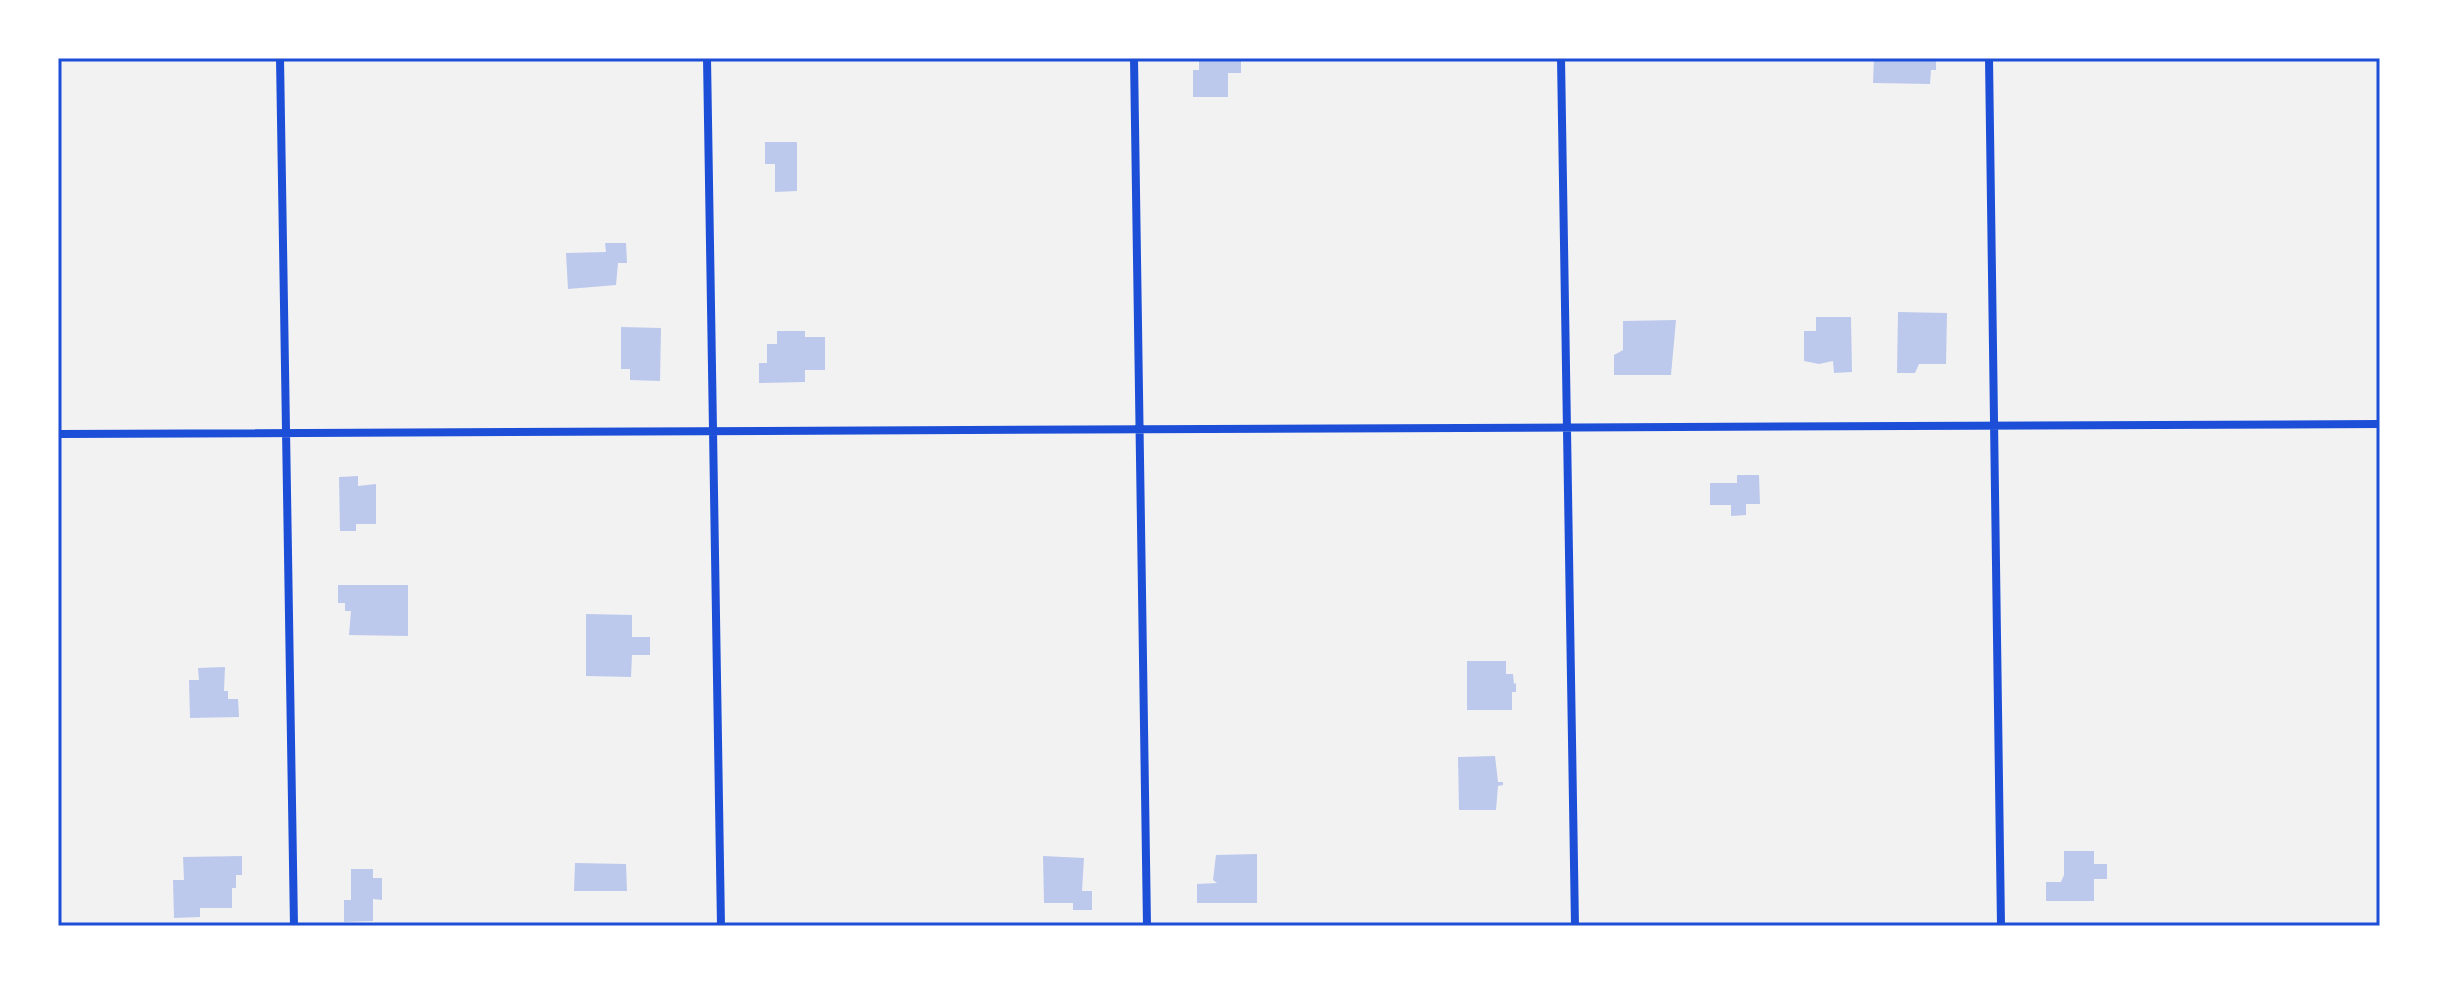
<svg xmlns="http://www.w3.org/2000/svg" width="2438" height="984" font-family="Rubik,sans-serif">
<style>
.building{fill:#bdc9ec}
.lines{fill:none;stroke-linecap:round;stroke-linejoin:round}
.minor{stroke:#1d4ed8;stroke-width:8}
.neatline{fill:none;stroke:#1d4ed8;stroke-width:3}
</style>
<rect width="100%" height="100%" fill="#f2f2f2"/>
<path class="building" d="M1199,58H1241V73H1228V97H1193V70H1199Z
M1874,58H1931L1936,61V70H1931L1930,84L1873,83Z
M765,142H797V191L775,192V164H765Z
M605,243H626L627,263H618L616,285L568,289L566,253L606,252Z
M1898,312L1947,313L1946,364H1919L1915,373H1897Z
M1816,317H1851L1852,372L1834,373L1833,361L1819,364L1804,361V331H1816Z
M1676,320L1671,375H1614V355L1623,350V321Z
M621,327L661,328L660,381L630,380V369H621Z
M777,331H805V337H825V370H805V382L759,383V363H767V344H777Z
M1737,475H1759L1760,504H1746V515L1731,516V505H1710V483H1737Z
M358,476V486L376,484V524H356V531H340L339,477Z
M338,585H408V636L349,635L351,611H345V603H338Z
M586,614L632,615V637H650V655H632L631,677L586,676Z
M1467,661H1506V674H1513L1514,684L1516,683V692H1512V710H1467Z
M225,667L224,691H228V699H238L239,717L190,718L189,680H199L198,668Z
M1495,756L1498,782H1503V785L1498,786L1496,810H1459L1458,757Z
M2064,851H2094V864H2107V879H2094V901H2046V882H2061L2064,875Z
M1257,854V903H1197V884L1217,883L1213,880L1216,855Z
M242,856V875H236V888H232V908H200V917L174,918L173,880H184L183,857Z
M1043,856L1084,858L1082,891H1092V910H1073V903H1044Z
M575,863L626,864L627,891H574Z
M351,869H373V878H382V900L373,899V921L344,922V900H351Z"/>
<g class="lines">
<path class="minor" d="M280,58L294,926
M707,58L721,926
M1134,58L1147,926
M1561,58L1575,926
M1989,58L2001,926
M58,434L2380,424"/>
</g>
<rect width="2438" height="984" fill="none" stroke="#ffffff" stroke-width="120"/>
<rect x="60" y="60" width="2318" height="864" class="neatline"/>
</svg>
